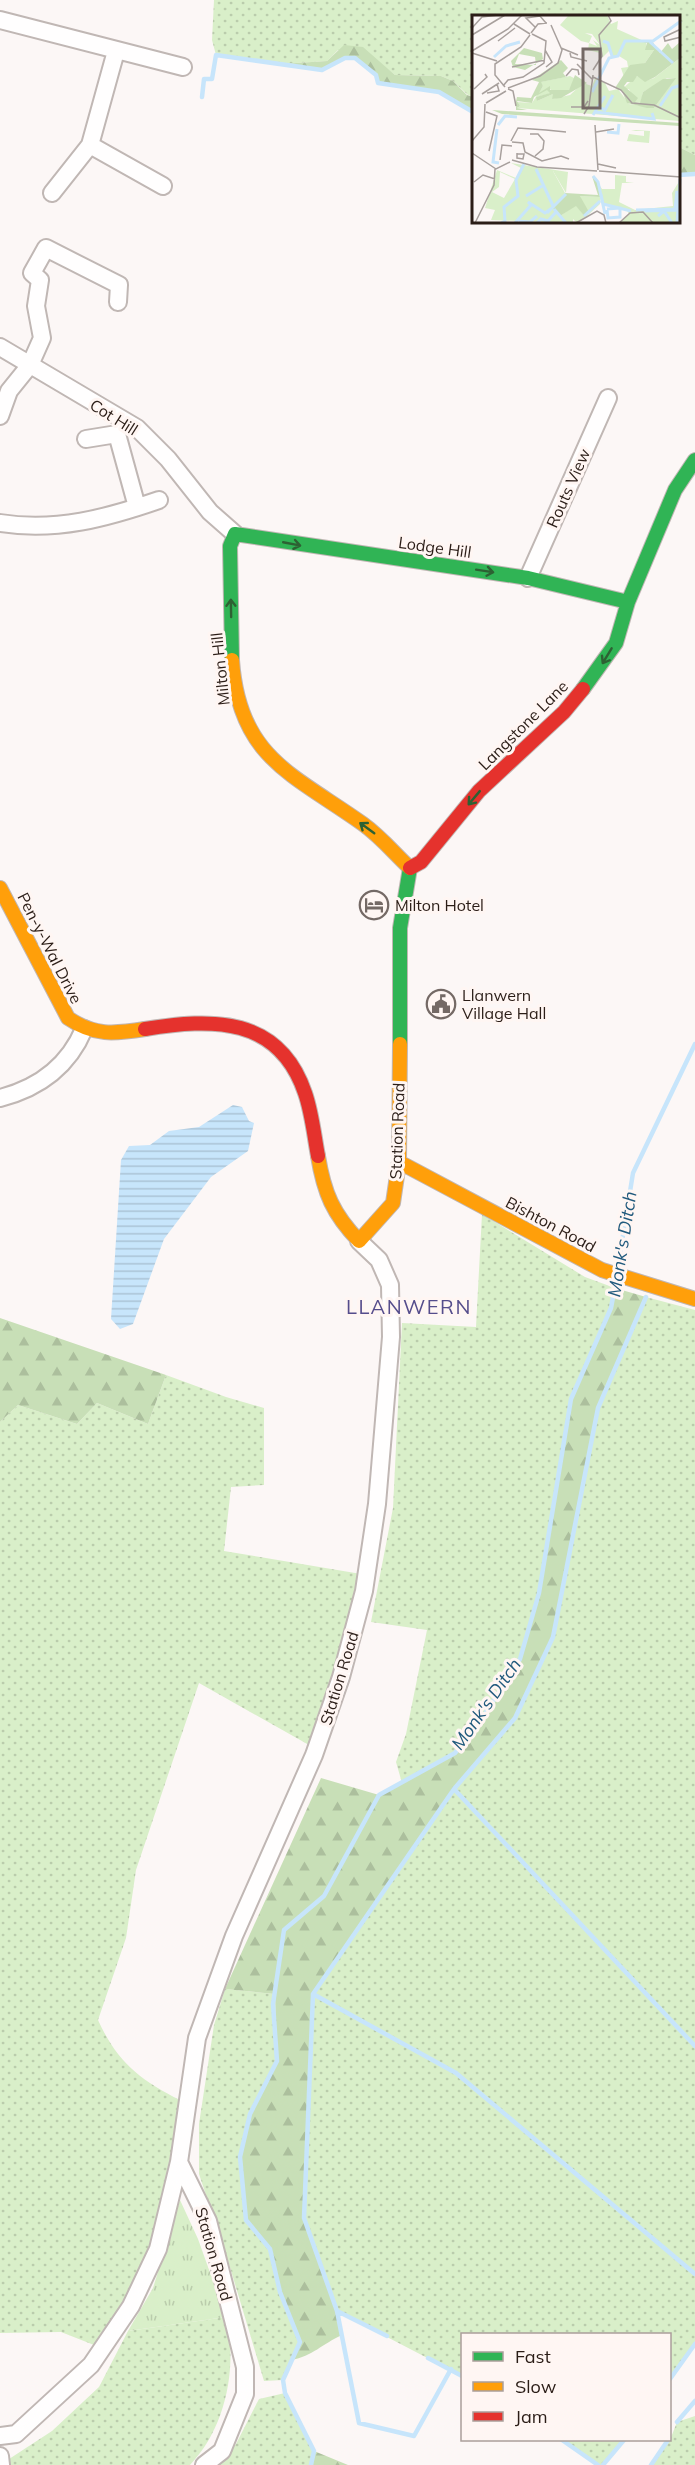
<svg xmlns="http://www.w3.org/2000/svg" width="695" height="2465" font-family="Mulish,sans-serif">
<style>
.grass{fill:url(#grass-dots)}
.forest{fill:url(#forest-firs)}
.park{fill:url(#park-tufts)}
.water{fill:url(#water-rules)}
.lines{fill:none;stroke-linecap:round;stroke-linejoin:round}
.stream{stroke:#c7e5fb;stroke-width:4.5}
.street-casing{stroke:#c0b7b4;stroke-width:20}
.fast-casing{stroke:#c0b7b4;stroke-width:16}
.slow-casing{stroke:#c0b7b4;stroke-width:16}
.jam-casing{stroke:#c0b7b4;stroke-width:16}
.street{stroke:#fffefe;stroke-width:16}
.fast{stroke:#30b455;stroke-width:14}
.slow{stroke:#ff9f0a;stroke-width:14}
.jam{stroke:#e5322d;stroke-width:14}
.oneway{stroke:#2d6133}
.labels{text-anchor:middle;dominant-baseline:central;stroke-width:6;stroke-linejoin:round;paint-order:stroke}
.street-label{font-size:16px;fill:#2b1d17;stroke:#fff6f3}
.poi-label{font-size:16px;fill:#2b1d17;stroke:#fff6f3;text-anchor:start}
.water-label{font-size:18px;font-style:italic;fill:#215a7d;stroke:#fff6f3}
.quarter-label{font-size:20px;letter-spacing:1.5px;fill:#554d8c;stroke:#fff6f3}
.inset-river{fill:none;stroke:#c7e5fb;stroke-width:3}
.inset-road{fill:none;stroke:#a8a09d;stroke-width:1.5}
.view{fill:#746965;fill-opacity:0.15;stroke:#746965;stroke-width:3}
.inset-edge{fill:none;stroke:#2b1d17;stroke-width:3}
</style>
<defs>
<pattern id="grass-dots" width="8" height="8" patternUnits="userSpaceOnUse" patternTransform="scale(1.5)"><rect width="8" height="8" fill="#d9efc9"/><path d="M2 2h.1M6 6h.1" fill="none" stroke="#baccac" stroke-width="1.8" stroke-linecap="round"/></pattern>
<pattern id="forest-firs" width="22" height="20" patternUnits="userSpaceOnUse" patternTransform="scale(1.5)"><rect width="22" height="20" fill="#c8dfb7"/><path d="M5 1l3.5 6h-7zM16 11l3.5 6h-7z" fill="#acbf9d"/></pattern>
<pattern id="park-tufts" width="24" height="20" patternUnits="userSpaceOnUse" patternTransform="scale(1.5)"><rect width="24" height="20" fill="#d9efc9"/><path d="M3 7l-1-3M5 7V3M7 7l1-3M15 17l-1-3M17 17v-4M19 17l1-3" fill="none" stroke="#baccac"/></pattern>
<pattern id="water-rules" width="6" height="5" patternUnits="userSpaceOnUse" patternTransform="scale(1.5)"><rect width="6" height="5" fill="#c7e5fb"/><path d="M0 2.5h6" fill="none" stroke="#abc4d6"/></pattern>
</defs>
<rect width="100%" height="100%" fill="#fcf7f6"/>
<path class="grass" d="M214,0H695V155L679,147L678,16H473V97L468,95L453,81L441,76L395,75L380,63L338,50L327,61L281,64L216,55L212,40Z
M482,1214L585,1277L615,1288L611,1308L571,1399L539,1593L520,1659L481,1720L455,1753L402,1783L396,1762L406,1734L427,1630L371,1622L393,1508L402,1323L476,1327Z
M646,1297L695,1310V2344L670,2379V2334H462V2376L337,2311L304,2218L313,1994L454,1789L515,1718L553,1637L598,1408Z
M166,1375L226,1397L264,1408V1485L231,1487L224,1551L367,1575L309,1745L199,1683L136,1870L126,1938L98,2020C117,2062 140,2080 180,2100L167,2179L147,2253L129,2299L94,2345L61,2332L0,2333V1422L18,1405L77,1424L97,1403L148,1424Z
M225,1989L275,1994L277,2061L250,2114L246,2220L270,2249L280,2292L300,2342L283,2380L264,2381L229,2264L199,2174V2124L214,2025Z
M226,2317C238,2366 226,2428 190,2465H7L6,2461L52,2431L99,2387L128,2331Z
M285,2393L314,2451L311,2465H219L236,2444L259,2399Z
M695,2416V2465H651L670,2440L677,2422Z
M562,2440H624L603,2465H598Z"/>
<path class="forest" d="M344,45L363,47L395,75L441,76L453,81L467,95L473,97V112L439,92L378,83L376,75L355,58H345L322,70L281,64L327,61Z
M679,147L695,155V174L679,175Z
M615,1288L646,1297L598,1408L553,1637L515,1718L454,1789L313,1994L304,2218L337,2311L342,2335C322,2344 313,2356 291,2360L300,2342L280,2292L270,2249L246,2220L240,2157L250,2114L277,2061L275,1994L225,1989L321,1778L379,1795L455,1753L481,1720L520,1659L539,1593L571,1399L611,1308Z
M0,1318L166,1375L148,1424L97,1403L77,1424L18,1405L0,1422Z
M314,2451L348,2465H311Z"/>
<path class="park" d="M180,2200L198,2239L226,2317L128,2331L153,2288Z"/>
<path class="water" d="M233,1105L242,1107L249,1121L254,1123L248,1151L211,1177L164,1239L133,1324L120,1329L111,1319L121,1160L129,1146L150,1145L169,1131L199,1127Z"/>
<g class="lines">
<path class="stream" d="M202,97L204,79H212L216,55L322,70L345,58H355L376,75L378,83L439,92L473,112
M678,175L695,174
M618,1266L633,1173L695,1044
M454,1789L695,2046
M313,1994L456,2073L695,2274
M337,2311L387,2336
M428,2358L462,2376
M451,2369L414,2436L359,2423L337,2311L304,2218L313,1994L454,1789L515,1718L553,1637L598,1408L646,1297
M670,2379L695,2344
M677,2422L695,2401
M562,2440L598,2465
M311,2465L314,2451L285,2393L283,2380L300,2342L280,2292L270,2249L246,2220L240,2157L250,2114L277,2061L273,2004L284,1930L324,1896L379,1795L455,1753L481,1720L520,1659L539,1593L571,1399L611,1308L616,1281
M603,2465L624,2440
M651,2465L668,2440"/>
<g class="street-casing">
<path id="street" d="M0,20L183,67
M116,51L90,145L163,186
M52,193L90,145
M0,347L137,428L168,459L210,512L235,534
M0,416L9,391L30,365L42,338L36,306L40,280L32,273L46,248L119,285L118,302
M86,439L117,434L137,507
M0,523C56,532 107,518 159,500
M528,578L608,398
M0,1098C39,1088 68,1067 84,1029
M0,2436L16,2434L91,2365L131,2306L158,2249L179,2162
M0,2456L1,2465
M204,2465L222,2451L245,2394V2367L208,2221L179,2162L197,2038L234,1936L314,1755L341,1677L364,1591L377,1504L391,1337L390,1285L379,1260L359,1241"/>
</g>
<g class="fast-casing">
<path id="fast" d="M232,660L230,546L235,534L528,578L628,602
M583,689L616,643L628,602L675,490L695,460
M400,1044V928L410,868"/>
</g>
<g class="slow-casing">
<path id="slow" d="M232,660C239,758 293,774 363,824C381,837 394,853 410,868
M0,888L68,1018C94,1036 114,1034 145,1029
M318,1156C324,1193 333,1214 359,1241L393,1203L399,1162L400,1044
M399,1162L602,1270L695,1299"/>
</g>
<g class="jam-casing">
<path id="jam" d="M410,868L421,862L479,791L564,712L583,689
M145,1029C212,1018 279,1016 305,1093C312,1113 314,1135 318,1156"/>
</g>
<use href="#street" class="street"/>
<use href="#fast" class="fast"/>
<use href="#slow" class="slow"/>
<use href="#jam" class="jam"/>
</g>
<defs><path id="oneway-shaft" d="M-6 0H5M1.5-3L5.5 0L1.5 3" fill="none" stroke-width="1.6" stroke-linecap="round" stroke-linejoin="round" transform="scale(1.5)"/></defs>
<g class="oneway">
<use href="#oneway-shaft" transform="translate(292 544) rotate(11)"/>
<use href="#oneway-shaft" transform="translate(485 571) rotate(9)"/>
<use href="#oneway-shaft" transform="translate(231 608) rotate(-91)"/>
<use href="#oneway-shaft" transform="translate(607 656) rotate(121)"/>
<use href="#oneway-shaft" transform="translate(474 798) rotate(130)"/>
<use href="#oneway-shaft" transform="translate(367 828) rotate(-144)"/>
</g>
<defs>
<g id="hotel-ring" transform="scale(1.5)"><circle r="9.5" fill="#fff6f3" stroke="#746965" stroke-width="1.5"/><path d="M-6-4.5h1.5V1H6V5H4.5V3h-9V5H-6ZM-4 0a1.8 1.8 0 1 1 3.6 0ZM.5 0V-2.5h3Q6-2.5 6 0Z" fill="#746965"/></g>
<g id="civic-ring" transform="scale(1.5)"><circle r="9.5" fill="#fff6f3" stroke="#746965" stroke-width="1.5"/><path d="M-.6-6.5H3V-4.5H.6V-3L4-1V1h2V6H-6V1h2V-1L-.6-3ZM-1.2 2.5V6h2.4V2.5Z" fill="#746965"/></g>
</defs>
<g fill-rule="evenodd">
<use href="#hotel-ring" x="374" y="905"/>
<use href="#civic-ring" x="441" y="1004"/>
</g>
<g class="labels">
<g class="street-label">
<text transform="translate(114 417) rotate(32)">Cot Hill</text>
<text transform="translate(568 488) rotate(-66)">Routs View</text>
<text transform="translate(435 547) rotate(8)">Lodge Hill</text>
<text transform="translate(220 669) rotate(-96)">Milton Hill</text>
<text transform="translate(523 725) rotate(-45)">Langstone Lane</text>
<text transform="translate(50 948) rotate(63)">Pen-y-Wal Drive</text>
<text transform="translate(397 1131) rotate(-88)">Station Road</text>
<text transform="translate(551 1224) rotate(28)">Bishton Road</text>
<text transform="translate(339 1678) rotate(-73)">Station Road</text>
<text transform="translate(214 2254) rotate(74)">Station Road</text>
</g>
<g class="poi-label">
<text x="395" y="905">Milton Hotel</text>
<text x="462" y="995">Llanwern<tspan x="462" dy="18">Village Hall</tspan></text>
</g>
<g class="water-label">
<text transform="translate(622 1244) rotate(-81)">Monk's Ditch</text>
<text transform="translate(486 1704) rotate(-55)">Monk's Ditch</text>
</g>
<g class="quarter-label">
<text x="409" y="1306">LLANWERN</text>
</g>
</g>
<g transform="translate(472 15)">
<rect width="208" height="208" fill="#fcf7f6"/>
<path d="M135,0L139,9L146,6L145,14L174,27L175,35H182L173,48L157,54L152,62L149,53L156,52L155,46L147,41L140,42L138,35L130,43L128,38L116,35L117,28L125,31L121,25L128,30L120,19L113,18L120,21L117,28L109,26L88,10L96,1ZM208,43V106L45,93L48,91L45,87L60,88L71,71L68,67L98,61L104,64L97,75H79L76,72L79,78L65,82V86L83,78L80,84L98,80L111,68L120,71L123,63L133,68L137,76L146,74L157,89L182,93L203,63H195L171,77L169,88L163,87L157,74H150L165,61L174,66L182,63ZM164,115L178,116L177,128L155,126L157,119L172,121V116H159ZM39,148L96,157L94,178L81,156L67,158L88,201L104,190L113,202L105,208L101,204V208L19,205L23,195L13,193L25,155L44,163L49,153ZM28,157L43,164L32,183L20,177L27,172ZM143,160L154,161V167L162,168H150L147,187L163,195L201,191L200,178L208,165V208H147L157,199L154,194L132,190L129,182L128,189L114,202L108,181L129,182L122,162L130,174H143Z" fill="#d9efc9" fill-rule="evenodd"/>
<path d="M180,26L188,38L196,28L200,34L208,27V43L183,62L173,67L165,61L161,67H155L152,71L166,83L163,87L168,88L171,77L191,64L204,63L182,93H175L155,88L150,76L143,73L158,50L173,48L182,35H173L175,28L170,27ZM52,33L70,38L71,44L53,55L41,52L39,46ZM47,39L63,42L64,50L43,49ZM89,45L96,53L91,58L94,62L69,67L71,71L67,78L78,71V75H97L103,60L115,68L89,83L80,84L81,79L65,86L64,82L78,78L75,75L62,82L60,88L45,86L48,91L45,93L55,95H44V86L45,82L59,83L67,67L60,65ZM20,95L208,108V111L30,99ZM120,161L126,167L128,182L108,181L117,197L113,202L104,191L88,201L81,193L93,178L126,180Z" fill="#c8dfb7" fill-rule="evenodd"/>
<path d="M72,155L81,156L93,178L81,193L66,158Z" fill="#d9efc9"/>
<path class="inset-river" d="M131,26L136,28L140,41M178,27L201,48M22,42L34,31L48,27M120,77L137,43L146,41L153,26H181L209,6M188,91L200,73L209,70M127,92L133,95L141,80M123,97L182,104L180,98M121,100L133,81M26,110L33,101L45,102M25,114L21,147L27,148M135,117L146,118L147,109M64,154L82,193M121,161L126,167L133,199M129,179L131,189L159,196M54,181L70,171M82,194L94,208M135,194L148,193V202L136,203L135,195M164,195L203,194L205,176M173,196L205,195M75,198L94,179M112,201L128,186M186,201L192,196L200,208M47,206L58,207L65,201M29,208L33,206L32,192L46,181L44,165L52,149M43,208L59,190L56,187L73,198L80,193M65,208L69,204L76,206L84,197M205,208L208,164"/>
<path class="inset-road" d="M42,9L58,19M63,12L54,3L68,1L74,8M0,13L10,2L26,0M209,14L192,22L193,26L209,22M59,18L66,9L75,8M0,20L33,0M26,26L43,13M89,33L106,40M73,35L80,47L74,52M0,36L36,14L50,0M0,38L25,46M98,38L99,42L115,46M105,49L120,64M40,52L73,45M121,55L130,41L127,20L139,6L136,0M94,61L100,54L106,55L107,60M121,62L149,75L160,88L182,90L209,103M31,71L36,65L51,62L72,48L74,26L60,19M33,72L23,60V49L49,32L58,20M36,73L68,61L86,48L90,35L79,10M2,74L15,62L13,59M36,74L41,76L44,91M15,78L27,76L25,69M10,79L27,68M14,88L34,76M99,92H112L116,86M14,97L25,101L17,136M112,99L117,91L121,60M123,110L126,155M74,115L94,117M124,117L142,114M58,119H66L72,126L71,134L63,141M0,126L12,112L13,89M39,126L46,113L74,115M40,127L51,128L53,137L70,146L89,141L97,144M0,138L24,154L38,147M45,138V143L51,144L52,139H45M28,145L30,130L40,131M40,145L65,152L125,156M126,149L144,153M127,156L209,162M2,167L11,160L23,164M3,208L22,170L23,154M104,208L125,196L132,200L134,208M147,208L158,198L171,197L181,208"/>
<path class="view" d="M111,34H128V93H111Z"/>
<rect width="208" height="208" class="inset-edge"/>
</g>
<rect x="461" y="2333" width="210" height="108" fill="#fff6f3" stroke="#aa9f9b" stroke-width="1.5"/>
<rect x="473" y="2352" width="30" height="9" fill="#30b455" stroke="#aa9f9b" stroke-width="1.5"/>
<text x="515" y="2363" font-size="18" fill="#2b1d17">Fast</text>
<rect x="473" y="2382" width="30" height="9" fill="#ff9f0a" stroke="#aa9f9b" stroke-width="1.5"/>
<text x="515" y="2393" font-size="18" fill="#2b1d17">Slow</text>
<rect x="473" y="2412" width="30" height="9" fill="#e5322d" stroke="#aa9f9b" stroke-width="1.5"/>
<text x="515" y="2423" font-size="18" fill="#2b1d17">Jam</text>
</svg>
